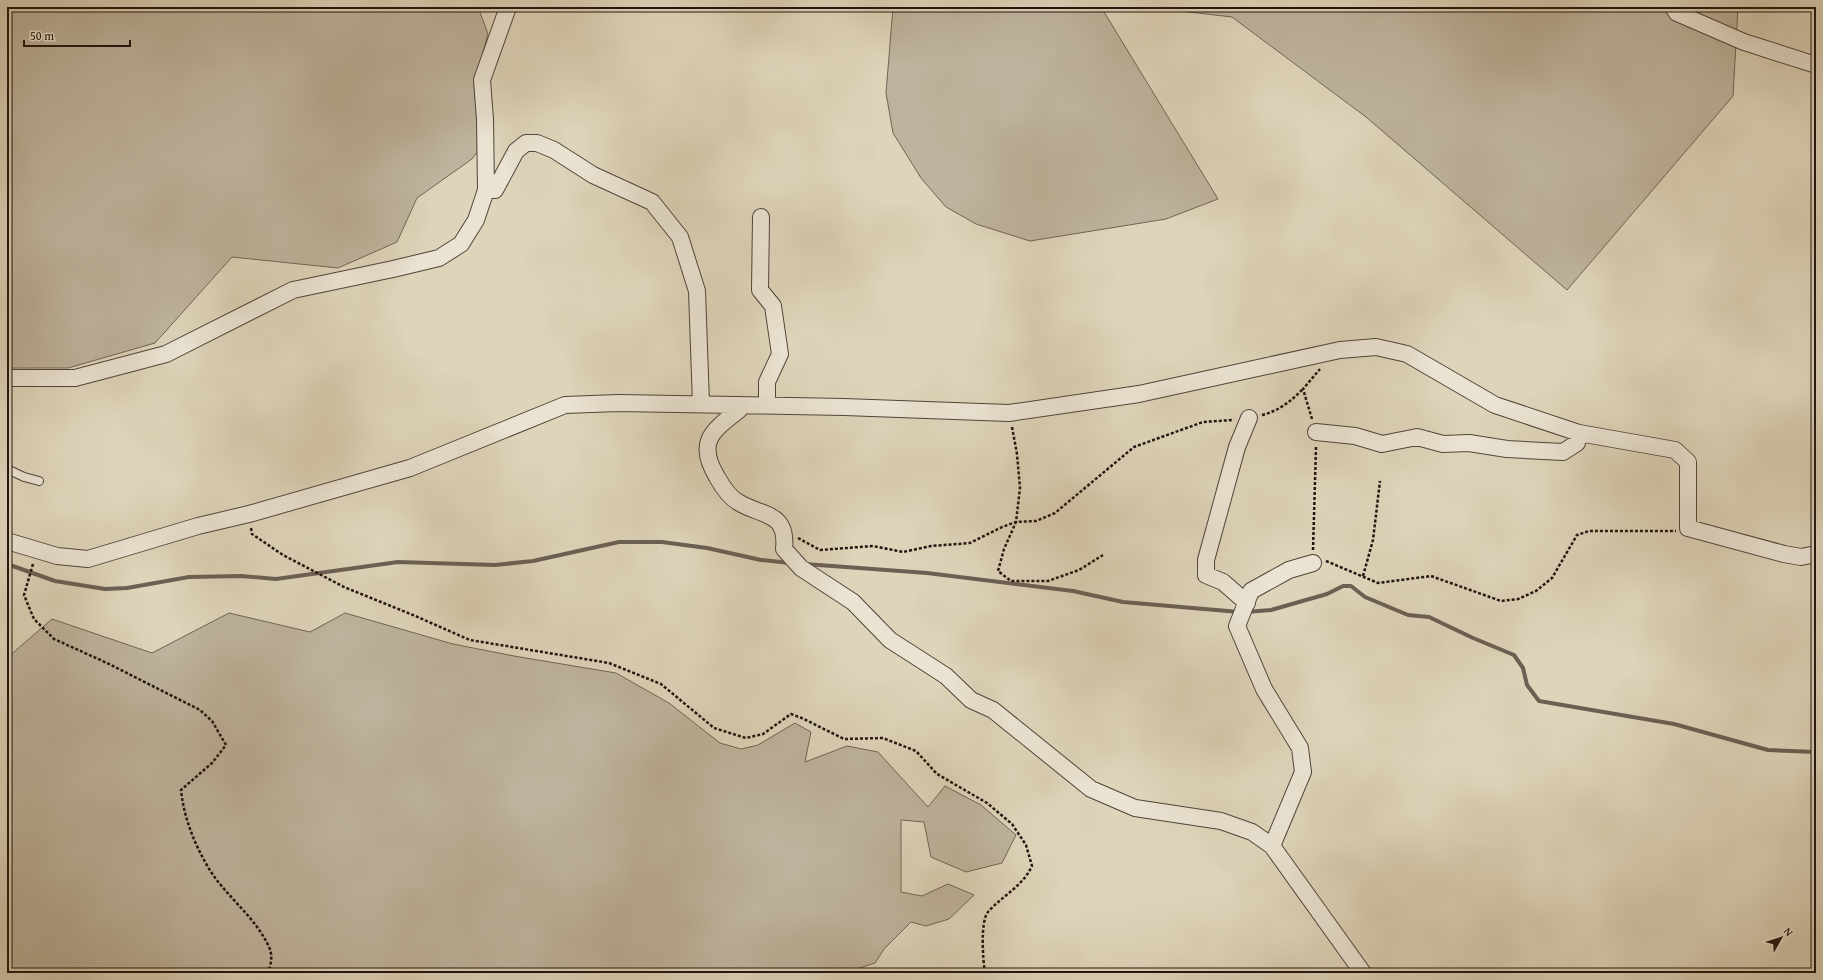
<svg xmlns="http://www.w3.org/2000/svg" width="1823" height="980" font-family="'Gentium Book Plus',serif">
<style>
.green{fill:#beb39d;stroke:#6f6456}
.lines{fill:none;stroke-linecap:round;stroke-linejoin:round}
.stream{stroke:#6b6053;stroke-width:4}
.lane-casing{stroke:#50443a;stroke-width:10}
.street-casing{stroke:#50443a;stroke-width:18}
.path{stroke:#20140f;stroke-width:2.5;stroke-dasharray:3 2;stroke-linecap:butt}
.lane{stroke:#eae3d2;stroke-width:8}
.street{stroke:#eae3d2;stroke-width:16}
</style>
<rect width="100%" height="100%" fill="#ded4ba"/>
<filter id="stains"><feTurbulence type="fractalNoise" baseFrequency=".005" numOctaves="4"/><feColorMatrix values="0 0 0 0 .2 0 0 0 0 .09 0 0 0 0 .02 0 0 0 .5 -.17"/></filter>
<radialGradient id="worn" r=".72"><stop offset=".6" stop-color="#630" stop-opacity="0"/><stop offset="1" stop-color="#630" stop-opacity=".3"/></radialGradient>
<path class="green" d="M7,7H478L488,34L474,85L480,148L472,159L417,198L397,242L338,268L232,257L155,343L68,368H7Z
M893,7H1101L1218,199L1166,219L1030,241L976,224L946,207L921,178L893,133L886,93Z
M1145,7H1738L1733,96L1567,290L1366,117L1232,17Z
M229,613L310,632L345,613L453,644L514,656L616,673L669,703L720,743L741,749L758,745L795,723L811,732L805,762L847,746L878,752L928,807L945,786L981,805L1016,835L1002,863L966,872L931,857L924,822L901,820V892L922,896L948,884L974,895L949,919L926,926L911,922L884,949L875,963L844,973H7V658L52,619L152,653Z"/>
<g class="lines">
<path class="stream" d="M7,564L55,581L105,589L127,588L189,577L241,576L276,579L398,562L495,565L533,561L619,542H662L707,548L761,560L790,563
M805,564L927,573L1073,591L1123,602L1239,612
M1246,612L1271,610L1327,594L1343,586H1351L1365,597L1408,615L1429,617L1473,638L1514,655L1523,668L1527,685L1539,701L1674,724L1768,750L1816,752"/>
<g class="lane-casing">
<path id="lane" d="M7,469L24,477L39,481"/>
</g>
<g class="street-casing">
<path id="street" d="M1673,7L1677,13L1744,42L1816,65
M486,190H495L516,151L526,143H537L554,150L593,175L652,202L680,237L697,291L701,404
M761,217L760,290L773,306L780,354L767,382V405
M7,378H75L166,354L293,290L393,269L439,258L461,244L476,220L486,190L485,119L482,80L508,7
M739,405V410C712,431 696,442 717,477C722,486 729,497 738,502C762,517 788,511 784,549L801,568L853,602L890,640L946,676L971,700L993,710L1091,789L1135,808L1221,821L1252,832L1272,846L1363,973
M1316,432L1355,436L1382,444L1417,437L1443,444L1469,443L1507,449L1563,452L1577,443L1579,433
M7,541L57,556L88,559L198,526L249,514L410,468L565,405L618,403L844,407L1009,413L1139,394L1340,350L1376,347L1407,354L1495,405L1579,433L1675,450L1688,462V528L1784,554L1801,557L1816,554
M1247,603L1223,582L1206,575V560L1237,447L1249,418
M1272,846L1303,772L1300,748L1264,689L1237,626L1251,591L1289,570L1313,563"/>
</g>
<path class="path" d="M1262,415C1279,411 1291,401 1303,389
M1312,419L1303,389L1320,369
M1012,427L1017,454L1020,488L1016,522L1004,549L998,571L1011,581H1048L1079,570L1103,555
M251,528L252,534L283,555L344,587L413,615L470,640L609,663L661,684L714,728L746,738L763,734L791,714L804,719L844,739L883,738L916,751L937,774L987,803L1012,824L1026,845L1032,866C1022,887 1003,895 988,912C980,921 983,961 985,973
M798,538L820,550L873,546L903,552L931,546L970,543L1002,527L1016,522L1036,521L1055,513L1134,447L1203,422L1233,420
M1313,550L1316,447
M1326,561L1378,583L1431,576L1501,601L1518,599L1536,591L1552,578L1577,535L1589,531H1676
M33,564L24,595L34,619L54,639L107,663L200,710L212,721L226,745L212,763L181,790C184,818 194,843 208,867C225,896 255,916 269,947C273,955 271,965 268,973
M1363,576L1373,540L1380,481"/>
<use href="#lane" class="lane"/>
<use href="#street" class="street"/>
</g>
<rect width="1823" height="980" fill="none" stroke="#ded4ba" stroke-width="24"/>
<rect x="8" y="8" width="1807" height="964" fill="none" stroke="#20140f" stroke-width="2"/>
<rect x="12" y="12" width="1799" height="956" fill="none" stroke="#20140f"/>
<g transform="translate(1781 938) rotate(51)" stroke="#eae3d2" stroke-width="3" paint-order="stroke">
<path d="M0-3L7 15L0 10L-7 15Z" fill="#20140f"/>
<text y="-6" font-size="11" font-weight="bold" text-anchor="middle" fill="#20140f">N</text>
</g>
<path d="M24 40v6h106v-6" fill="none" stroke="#20140f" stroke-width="2"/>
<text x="30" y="40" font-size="12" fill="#20140f" stroke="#eae3d2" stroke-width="3" paint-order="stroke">50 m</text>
<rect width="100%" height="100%" filter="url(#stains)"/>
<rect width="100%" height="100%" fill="url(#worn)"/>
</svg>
